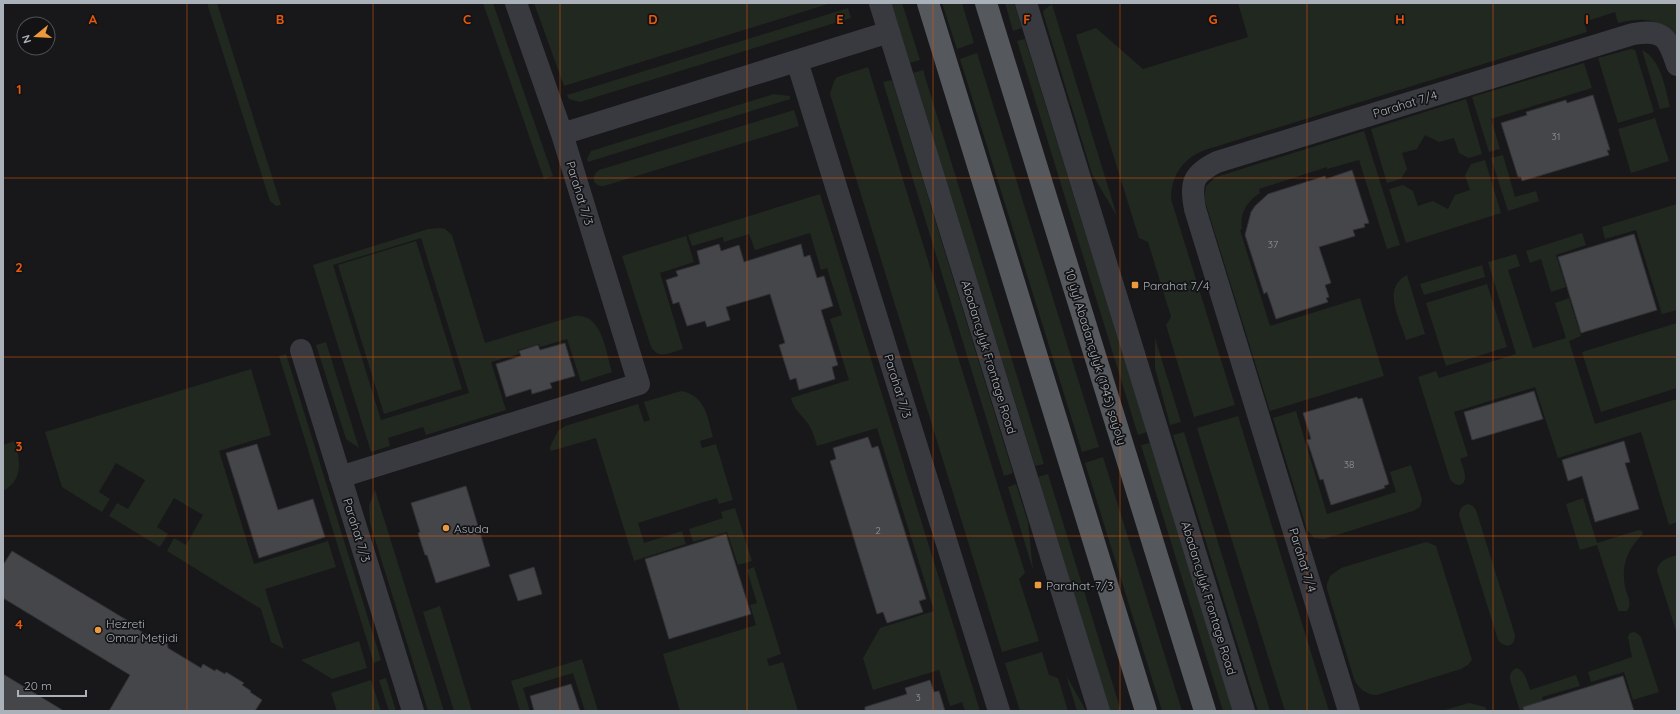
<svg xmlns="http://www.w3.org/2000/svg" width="1680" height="714" font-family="Quicksand,sans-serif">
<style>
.green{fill:#202820;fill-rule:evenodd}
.building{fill:#44464a;stroke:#323236}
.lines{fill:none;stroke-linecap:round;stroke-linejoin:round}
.minor{stroke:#393a3f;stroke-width:22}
.primary{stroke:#55585d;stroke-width:22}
.grid{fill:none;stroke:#e8590c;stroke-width:1;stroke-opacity:0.55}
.poi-dot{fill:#ec993d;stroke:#131315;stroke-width:1.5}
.labels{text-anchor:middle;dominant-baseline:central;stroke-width:3.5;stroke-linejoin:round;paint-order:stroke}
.number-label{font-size:10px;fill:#90969d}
.street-label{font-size:12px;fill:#aab1b9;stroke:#131315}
.poi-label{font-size:12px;fill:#aab1b9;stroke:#131315;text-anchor:start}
.grid-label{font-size:13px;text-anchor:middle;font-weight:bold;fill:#e8590c;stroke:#131315;stroke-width:3.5;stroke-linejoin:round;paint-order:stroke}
</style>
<rect width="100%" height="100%" fill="#18181a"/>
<path class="green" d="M207,3H217L281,205L276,206L270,201Z
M483,3H493L553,176L544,179Z
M534,3H831L564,86Z
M891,3H902L920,60L910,63Z
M942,3H962L974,43L957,49Z
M1005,3H1014L1022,28L1013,31Z
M1238,3H1677V36C1660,18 1641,17 1618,23L1615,12L1584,22L1587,32L1205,150C1183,158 1171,176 1171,199L1235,405L1194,417L1166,325L1171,317L1148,242L1139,238L1076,35L1096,28L1143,69L1248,37Z
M1052,4L1117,216L1092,174L1043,13L1044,10Z
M848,8L851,18L580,102L569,99L567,95Z
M1025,39L1147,432L1138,435L1017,41Z
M1631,49L1635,50L1654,112L1618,123L1598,58Z
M1642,50C1661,59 1665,88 1670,107L1660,109Z
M977,53L1099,447L1082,452L960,59Z
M1584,63L1592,88L1491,119L1500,149L1489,152L1472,97Z
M868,67L1025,573L1019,579L1039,641L1002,652L830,94L834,81L837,77Z
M923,70L1044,464L1035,466L913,73Z
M892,80L1013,473L1004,476L883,82Z
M774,94L790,96V99L588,162L587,159L591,151Z
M1466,99L1482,154L1469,158L1459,153L1454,138L1439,142L1425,135L1417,149L1402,153L1407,169L1401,179L1387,183L1371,129Z
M794,110L799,126L604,186C593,187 590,176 599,170Z
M1655,118L1669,161L1631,173L1618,129Z
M1364,131L1400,245L1387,249L1359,160L1327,169V167L1259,189L1260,193C1247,201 1239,214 1242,229L1240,230L1270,326L1360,298L1384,376L1270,411L1204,198L1206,186L1216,177Z
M1503,155L1515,197L1536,191L1539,201L1508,211L1491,158Z
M1485,160L1501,213L1406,243L1389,189L1403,185L1413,191L1418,206L1433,201L1448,209L1455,195L1470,190L1465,175L1471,164Z
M820,194L980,711H965L962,702L950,706L939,670L873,690L863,658L880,628L934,611L877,428L817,446C815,439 813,432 809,425C802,415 794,410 791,398L849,380L830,319L842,315L827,268L821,270L810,233L755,250L749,234L724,242L723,237L692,246L688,235Z
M1677,204V310L1662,314L1636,230L1605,239L1602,227Z
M441,228L445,229L452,235L485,343L574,316C602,312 606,352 612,372L581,382L567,339L540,347L539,344L518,350L519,354L491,362L506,410L426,435L423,427L388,438L390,446L371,452L313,265L428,229ZM421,238L469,393L381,420L333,265Z
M1582,233L1586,245L1556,255L1566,287L1551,292L1541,259L1530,263L1526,251Z
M686,236L694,262L660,273L683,349C669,353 657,361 650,344L622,256Z
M416,241L462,389L384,414L338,265Z
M1516,254L1520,266L1508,270L1533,348L1566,338L1555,303L1569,298L1581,336L1569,341L1595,424L1677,399V522L1669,525L1641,432L1558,458L1535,387L1454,412L1468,456L1460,459C1462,464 1465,471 1465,477C1465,488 1454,486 1450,479L1418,377L1436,371L1439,378L1516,354L1488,262Z
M1482,265L1485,277L1424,295L1420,284Z
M1407,275L1425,334L1406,340C1400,319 1381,288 1407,275Z
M1487,284L1507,347L1446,366L1426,303Z
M1677,323V388L1601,412L1582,352Z
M1155,338L1181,422L1170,425L1155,368Z
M326,342L359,448L346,439L316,345Z
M286,354L381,660L374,663L279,356Z
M251,369L271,435L219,451L254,564L328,541L336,567L265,589L284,649L271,642L261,609L167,551L174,538L186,545L203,515L174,498L157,527L168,534L160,547L109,516L117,503L128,509L145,480L116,463L99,492L110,499L102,512L62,487L45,432Z
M681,391C706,396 707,416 713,437L700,441L702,448L716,444L733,500L719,504L717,498L638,523L644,543L682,531L686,544L634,561L596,438L551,451L550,447L558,431L565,426L638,404L644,422L650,420L644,402Z
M1296,411L1327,514L1396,492L1390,472L1411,465L1422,499L1420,507L1413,511L1324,539L1314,538L1307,530L1273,418Z
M1238,416L1329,711H1285L1197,428Z
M1184,432L1270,711H1258L1173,435Z
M15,441C20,460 24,480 3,491V445Z
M1150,443L1233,711H1223L1141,445Z
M1103,457L1182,711H1162L1085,463Z
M1048,474L1121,711H1110L1038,477Z
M1016,484L1028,522L1033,570L1008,487Z
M375,490L444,711H428L370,523L369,506Z
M1583,498L1597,543L1639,530L1642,531L1643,534C1627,549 1621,566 1625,587C1627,596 1633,603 1627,611H1619L1617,607L1597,545L1580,550L1566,504Z
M1468,504L1473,506L1476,510L1515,635C1515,647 1505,649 1498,640L1459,515C1460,509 1461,506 1468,504Z
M735,508L752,561L738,565L727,532L693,542L689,529L723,518L721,512Z
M1427,542L1436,546L1472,660L1468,665L1461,669L1377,695C1366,695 1358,688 1354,679L1327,589V584L1330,576L1341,568L1419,544Z
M1677,555V634L1657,571C1658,560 1668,558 1677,555Z
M754,567L781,654L767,659L769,666L783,662L798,711H680L663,654L756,625L750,605L757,603L747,570Z
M440,606L472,711H454L423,612Z
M1634,632L1638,634L1641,637L1659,692L1633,700L1624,672L1591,682L1588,672L1632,657L1628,637L1630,633Z
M359,641L367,668L332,679L301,660Z
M1042,652L1049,675L1058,678L1068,711H1020L1005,663Z
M582,659L598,711H585L573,673L523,688L530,711H520L511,681Z
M1517,668C1526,672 1527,682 1530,690L1576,675L1580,686L1542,697L1547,711H1520L1510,679C1510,673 1512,670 1517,668Z
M1066,675L1086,711H1077Z
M386,678L396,711H389L379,680Z
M371,680L381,711H337L331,693Z
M1469,703L1485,707L1487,711H1441Z"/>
<path class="building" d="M1593,95L1610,150H1607L1609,155L1522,181L1521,177H1518L1501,123L1527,115L1526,112L1566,100L1567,103Z
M1352,170L1369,223L1364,224L1365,227L1353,230L1355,236L1319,247L1331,283L1325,285L1329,297L1326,298L1328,302L1276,319L1267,292L1264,294L1245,235L1251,212L1255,206L1268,194L1325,176L1326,179Z
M1634,234L1657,310L1581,333L1558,257Z
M719,244L721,251L739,245L744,262L801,244L804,257L810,255L817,278L824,276L833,306L821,310L838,365L832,367L835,379L799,390L796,378L790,380L779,345L785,343L770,294L726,307L730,320L707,327L705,321L687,326L679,302L673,304L666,280L678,276L676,271L700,264L697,251Z
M565,343L575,376L550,383L552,388L532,394L531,389L506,397L496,364L521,356L519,351L538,345L540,350Z
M1534,391L1543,419L1472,440L1464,412Z
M1357,397L1358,399L1362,398L1389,484L1384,486L1385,488L1331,505L1323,479L1320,480L1307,440L1311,439L1303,413Z
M868,437L872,448L878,446L926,599L919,601L923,612L887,623L883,612L877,614L830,461L836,459L833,448Z
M1624,441L1630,462L1625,463L1639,509L1595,522L1582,476L1568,481L1562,460Z
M257,444L278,510L313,499L325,537L259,558L226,453Z
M466,486L490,566L436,583L427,555H425L418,533L420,532L411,503Z
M726,534L751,614L669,639L645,559Z
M12,551L130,622L129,624L152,638L160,636L167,641L168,648L201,668L203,664L215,671L216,669L225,674L226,672L244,683L242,685L251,691L250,692L262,700L255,711H109L130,675L3,598V565Z
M534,567L542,594L518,601L509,575Z
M3,674L64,711H3Z
M1623,676L1634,711H1524L1523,707Z
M930,680L934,692L939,691L945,711H865V707L907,694L905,688Z
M571,684L580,711H534L530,696Z"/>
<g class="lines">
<path class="minor" d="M880,3L1099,711
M1026,3L1244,711
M797,61L999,711
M562,134L889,32
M301,350L413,711
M340,477L639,384L562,134L516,3
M1349,711L1195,209C1190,182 1193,174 1217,162L1633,34C1663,29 1668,37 1677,65"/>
<path class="primary" d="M928,3L1146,711
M986,3L1205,711"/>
</g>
<path class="grid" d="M187,3V711M373,3V711M560,3V711M747,3V711M933,3V711M1120,3V711M1307,3V711M1493,3V711M3,178H1677M3,357H1677M3,536H1677"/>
<g class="poi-dot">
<rect x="1131" y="281" width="8" height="8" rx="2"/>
<circle cx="446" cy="528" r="4"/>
<rect x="1034" y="581" width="8" height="8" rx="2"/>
<circle cx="98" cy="630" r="4"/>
</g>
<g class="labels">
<g class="number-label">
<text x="1556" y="136">31</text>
<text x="1273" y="244">37</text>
<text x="1349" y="464">38</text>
<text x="878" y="530">2</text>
<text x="918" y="697">3</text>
</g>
<g class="street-label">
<text transform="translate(1405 104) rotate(-17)">Parahat 7/4</text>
<text transform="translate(580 193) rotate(73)">Parahat 7/3</text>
<text transform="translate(989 357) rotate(73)">Abadancylyk Frontage Road</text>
<text transform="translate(1096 357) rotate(73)">10 ýyl Abadançylyk (1945) şaýoly</text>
<text transform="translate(898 386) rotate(73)">Parahat 7/3</text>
<text transform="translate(357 530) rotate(73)">Parahat 7/3</text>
<text transform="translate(1303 560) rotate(73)">Parahat 7/4</text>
<text transform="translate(1209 598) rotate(73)">Abadancylyk Frontage Road</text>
</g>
<g class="poi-label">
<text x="1143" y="285">Parahat 7/4</text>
<text x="454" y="528">Asuda</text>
<text x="1046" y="585">Parahat-7/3</text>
<text x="106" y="623">Hezreti<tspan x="106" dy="14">Omar Metjidi</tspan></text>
</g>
</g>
<g class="grid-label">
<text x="93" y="24">A</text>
<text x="280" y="24">B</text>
<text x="467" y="24">C</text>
<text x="653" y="24">D</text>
<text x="840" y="24">E</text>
<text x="1027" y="24">F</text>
<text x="1213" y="24">G</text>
<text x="1400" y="24">H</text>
<text x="1587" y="24">I</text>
<text x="19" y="94">1</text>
<text x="19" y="272">2</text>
<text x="19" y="451">3</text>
<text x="19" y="629">4</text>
</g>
<rect width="1680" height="714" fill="none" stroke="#aab1b9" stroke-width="8"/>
<g transform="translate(36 36) rotate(252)"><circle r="19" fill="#131315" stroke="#4f5257"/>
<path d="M0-3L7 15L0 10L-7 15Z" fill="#ec993d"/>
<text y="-6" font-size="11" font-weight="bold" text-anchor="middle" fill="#aab1b9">N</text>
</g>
<path d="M18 690v6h68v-6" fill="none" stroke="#aab1b9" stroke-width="2"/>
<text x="24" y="690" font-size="12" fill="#aab1b9" stroke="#131315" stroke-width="3" paint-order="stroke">20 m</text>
</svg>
